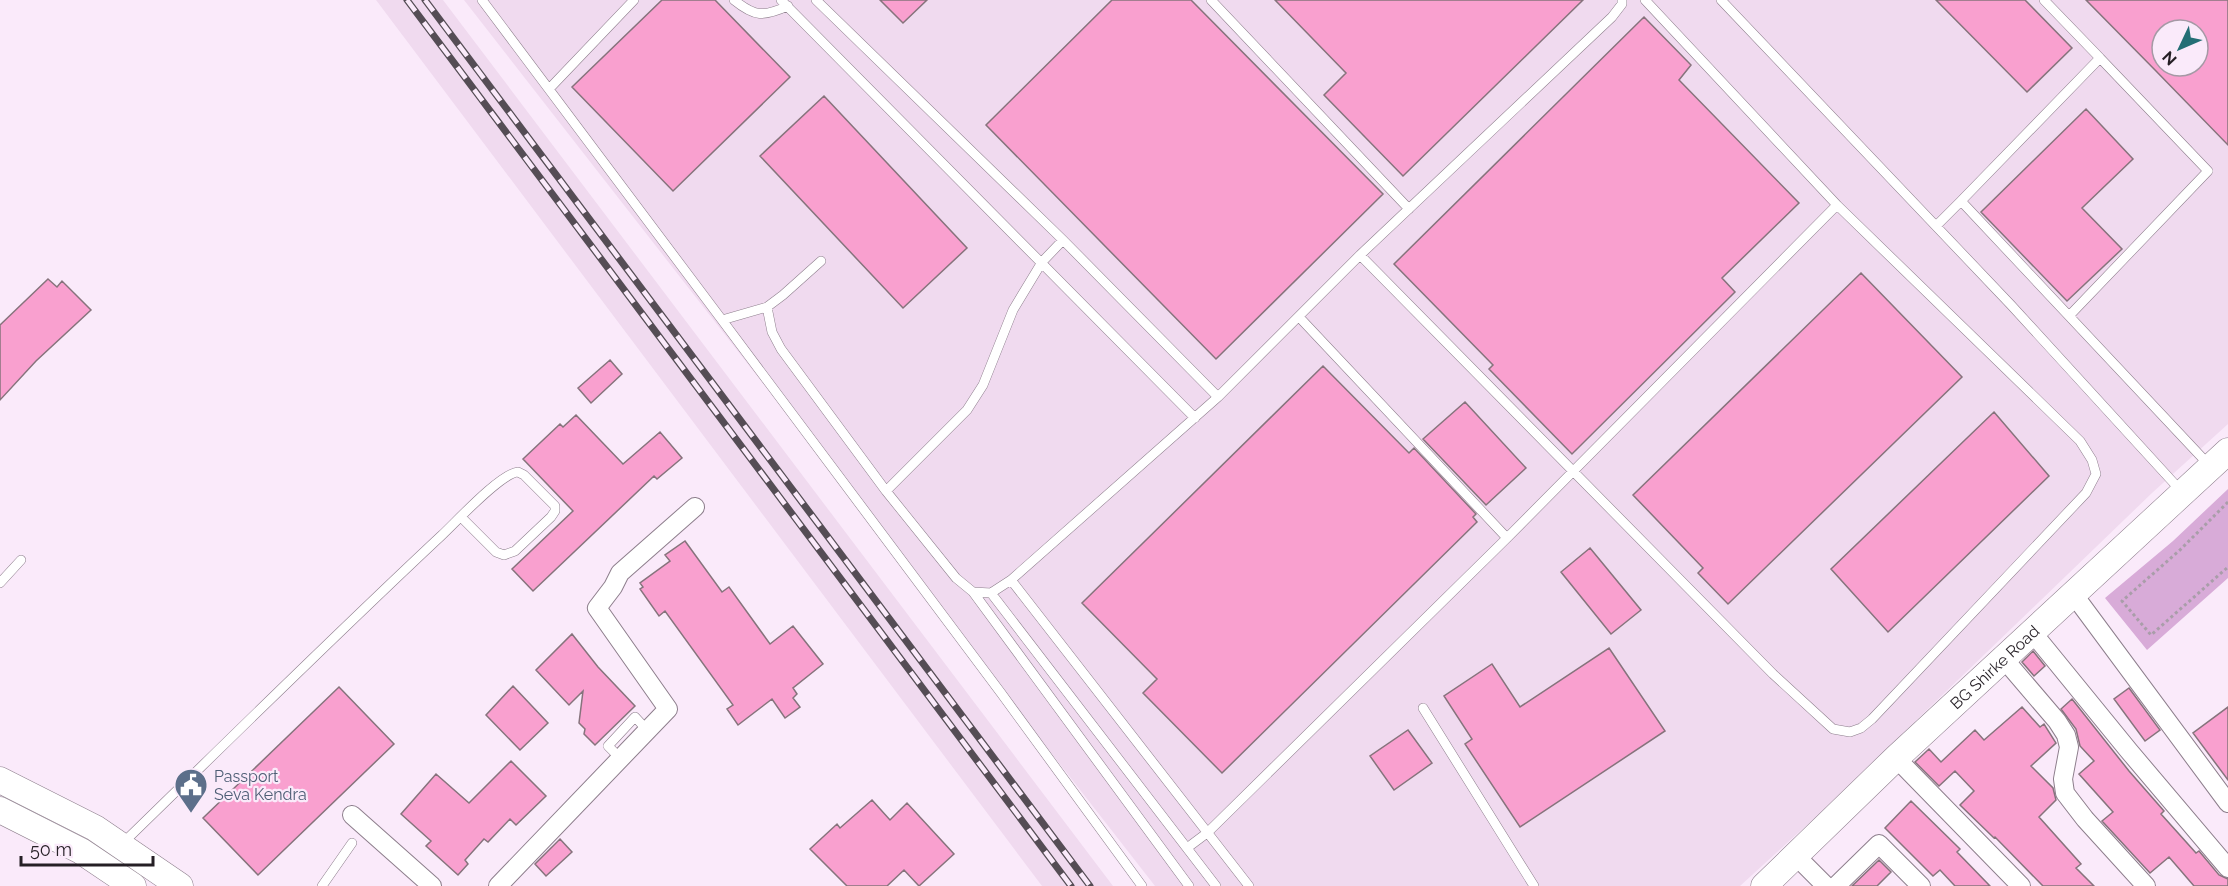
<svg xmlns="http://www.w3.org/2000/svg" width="2228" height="886" font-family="Raleway,sans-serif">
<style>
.built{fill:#f0daef;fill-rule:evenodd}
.green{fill:#d8abd8}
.building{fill:#f9a0cf;stroke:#86737c;stroke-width:1.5;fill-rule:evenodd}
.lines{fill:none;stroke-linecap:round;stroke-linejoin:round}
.lane-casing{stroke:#8d7e8c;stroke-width:10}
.street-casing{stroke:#8d7e8c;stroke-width:20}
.secondary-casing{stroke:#8d7e8c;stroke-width:27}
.path{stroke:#a99da9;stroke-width:3;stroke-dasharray:3 3;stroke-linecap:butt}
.lane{stroke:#fff;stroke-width:9}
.street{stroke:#fff;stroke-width:18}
.secondary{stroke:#fff;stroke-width:26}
.rail-casing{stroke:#554d55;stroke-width:7}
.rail{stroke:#faeafa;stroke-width:4.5;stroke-dasharray:14;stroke-linecap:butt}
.labels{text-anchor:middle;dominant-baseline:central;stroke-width:4.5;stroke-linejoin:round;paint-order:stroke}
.street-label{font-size:16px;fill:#251f25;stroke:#faeafa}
.service-label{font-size:16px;fill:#4e5e75;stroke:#faeafa;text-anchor:start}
</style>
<rect width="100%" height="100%" fill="#faeafa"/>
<path class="built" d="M376,0H443L1113,886H1042Z
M464,0H2228V424L2152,493L1821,812L1740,886H1155ZM2162,30H2198V66H2162Z"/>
<path class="green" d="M2228,489V578L2147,650L2105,598L2173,541Z"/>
<path class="building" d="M662,0H715L790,77L673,191L572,87Z
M880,0H927L903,23Z
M1112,0H1191L1383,194L1216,359L986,125Z
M1275,0H1583L1403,176L1324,95L1346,73Z
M1936,0H2025L2072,48L2027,92Z
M2086,0H2228V145L2156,71ZM2162,30H2198V66H2162Z
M1644,17L1691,65L1679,80L1799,203L1722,278L1735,292L1572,454L1489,369L1493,365L1394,264Z
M824,96L967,248L903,308L760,156Z
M2086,109L2133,159L2082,208L2122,249L2067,301L1981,212Z
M1861,273L1962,377L1728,604L1698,573L1703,568L1633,495Z
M48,279L57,287L62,281L91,310L36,361L0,400V325Z
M610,360L622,374L591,403L578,388Z
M1323,366L1409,453L1414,448L1476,514L1473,517L1477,522L1222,773L1143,693L1157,679L1082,603Z
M1465,402L1526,468L1486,505L1423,439Z
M1994,412L2049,476L1888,632L1831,569Z
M576,415L623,464L660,432L682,458L657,479L654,476L533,591L512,569L573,511L523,459L560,424L563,427Z
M685,541L722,592L729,587L770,644L793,626L823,664L793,688L797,694L793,698L800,707L785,718L772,699L738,725L727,709L733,705L665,611L659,616L640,589L643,587L640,583L670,561L665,555Z
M1590,548L1641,610L1611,634L1561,572Z
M572,634L598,667L635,706L595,745L584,734L585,729L579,723L583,691L569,705L536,670Z
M1609,648L1665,731L1520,827L1465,744L1472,739L1444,696L1492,664L1520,707Z
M2033,651L2045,666L2034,676L2022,662Z
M513,686L548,723L520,750L486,715Z
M339,687L394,744L258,875L203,818Z
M2129,688L2160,730L2145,741L2114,699Z
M2072,699L2129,771L2164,811L2161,814L2196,853L2199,851L2219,875L2228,879V886H2194L2169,857L2150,873L2102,821L2113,812L2079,774L2094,761L2080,746L2076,729L2061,709Z
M2022,707L2040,727L2044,724L2056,743L2031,766L2053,788L2056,800L2039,817L2081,864L2076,868L2094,886H2043L1995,837L1994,838L1960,805L1974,791L1955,771L1939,786L1915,762L1929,749L1941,762L1975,730L1984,740Z
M2228,707V780L2193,733Z
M1408,730L1432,763L1394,790L1370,756Z
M511,761L546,796L516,825L510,819L488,842L484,839L465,860L468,864L458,875L426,846L431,841L401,814L436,774L469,803Z
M872,800L890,820L907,803L954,854L919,886L904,870L887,886H847L810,849L837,824L840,828Z
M1911,801L1960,849L1957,852L1990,886H1955L1940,870L1933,876L1885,828Z
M560,839L572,852L546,876L535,864Z
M1879,860L1891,872L1877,886H1852Z"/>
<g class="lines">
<g class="lane-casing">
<path id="lane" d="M482,0L722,320L767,307L772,332L781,349L886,491L956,578L973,592L991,593L1011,580L1218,397L1360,255L1612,17L1622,4V0
M734,0C755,17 763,17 788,6
M781,0L1195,418
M816,0L1063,240L1218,397
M1211,0L1409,209
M1645,0L1837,205
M1721,0L2011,305L2182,492
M2044,0L2100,58
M549,89L634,0
M1961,201L2100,58L2208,171L2069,316
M1936,226L1961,201L2209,465
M767,307L783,295L821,261
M1300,318L1507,538
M722,320L1001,693L1142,886
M886,491L967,410L983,385L1013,310L1042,262L1063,240
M1011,580L1249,886
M0,583L21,560
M973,592L1189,886
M991,593L1216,886
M1423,708L1534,886
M621,759L608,746L635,717L647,730
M123,843C229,740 334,636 442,535C457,521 501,473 518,472L524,475L555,506V511L551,517L515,551L504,555L496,552L461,517
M1187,848L1207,833L1507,538L1837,205L2080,441L2092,460L2096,474L2086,493L1872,719L1861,728L1850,732L1833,729L1773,674L1360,255
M322,886L352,843"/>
</g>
<g class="street-casing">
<path id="street" d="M2074,595L2228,803
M2032,632L2129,751L2228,868
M2004,659L2057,721L2066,735L2069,747L2063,779L2065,793L2085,819L2146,886
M1896,758L2021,886
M352,815L432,886
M1796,856L1826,886
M498,886L668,709L597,608L613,587L620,573L695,507
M1836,886L1879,844L1921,886"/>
</g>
<g class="secondary-casing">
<g id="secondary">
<path d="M0,780L95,828L180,886"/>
<path d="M0,810L81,851L133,886"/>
<path id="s1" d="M1764,886L1896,758L2228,451"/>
</g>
</g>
<path class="path" d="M2228,502L2180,550L2122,601L2151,635L2228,567"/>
<use href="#lane" class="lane"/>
<use href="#street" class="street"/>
<use href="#secondary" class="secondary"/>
<g class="rail-casing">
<path id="rail" d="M407,0L1071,886
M425,0L1090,886"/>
</g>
<use href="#rail" class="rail"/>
</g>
<defs>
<g id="civic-pin" transform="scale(1.725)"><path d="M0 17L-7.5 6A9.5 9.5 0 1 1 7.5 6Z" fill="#5c6f8a" stroke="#faeafa"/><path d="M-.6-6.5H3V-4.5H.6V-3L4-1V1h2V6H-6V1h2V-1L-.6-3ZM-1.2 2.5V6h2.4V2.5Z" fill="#fff"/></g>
</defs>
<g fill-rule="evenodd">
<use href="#civic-pin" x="191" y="785"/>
</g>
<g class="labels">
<g class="street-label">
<text stroke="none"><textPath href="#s1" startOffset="318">BG Shirke Road</textPath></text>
</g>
<g class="service-label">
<text x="214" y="776">Passport<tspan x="214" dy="18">Seva Kendra</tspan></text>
</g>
</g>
<g transform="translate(2180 48) rotate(226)"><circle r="28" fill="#faeafa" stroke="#a599a5" stroke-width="1.5"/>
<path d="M0-4.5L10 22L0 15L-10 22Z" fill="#246e75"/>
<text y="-9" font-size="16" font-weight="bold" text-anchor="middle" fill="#251f25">N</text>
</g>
<path d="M21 856v9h132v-9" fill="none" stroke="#251f25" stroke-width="3"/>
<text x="30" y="856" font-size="18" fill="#251f25" stroke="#faeafa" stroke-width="4.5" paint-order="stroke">50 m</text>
</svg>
